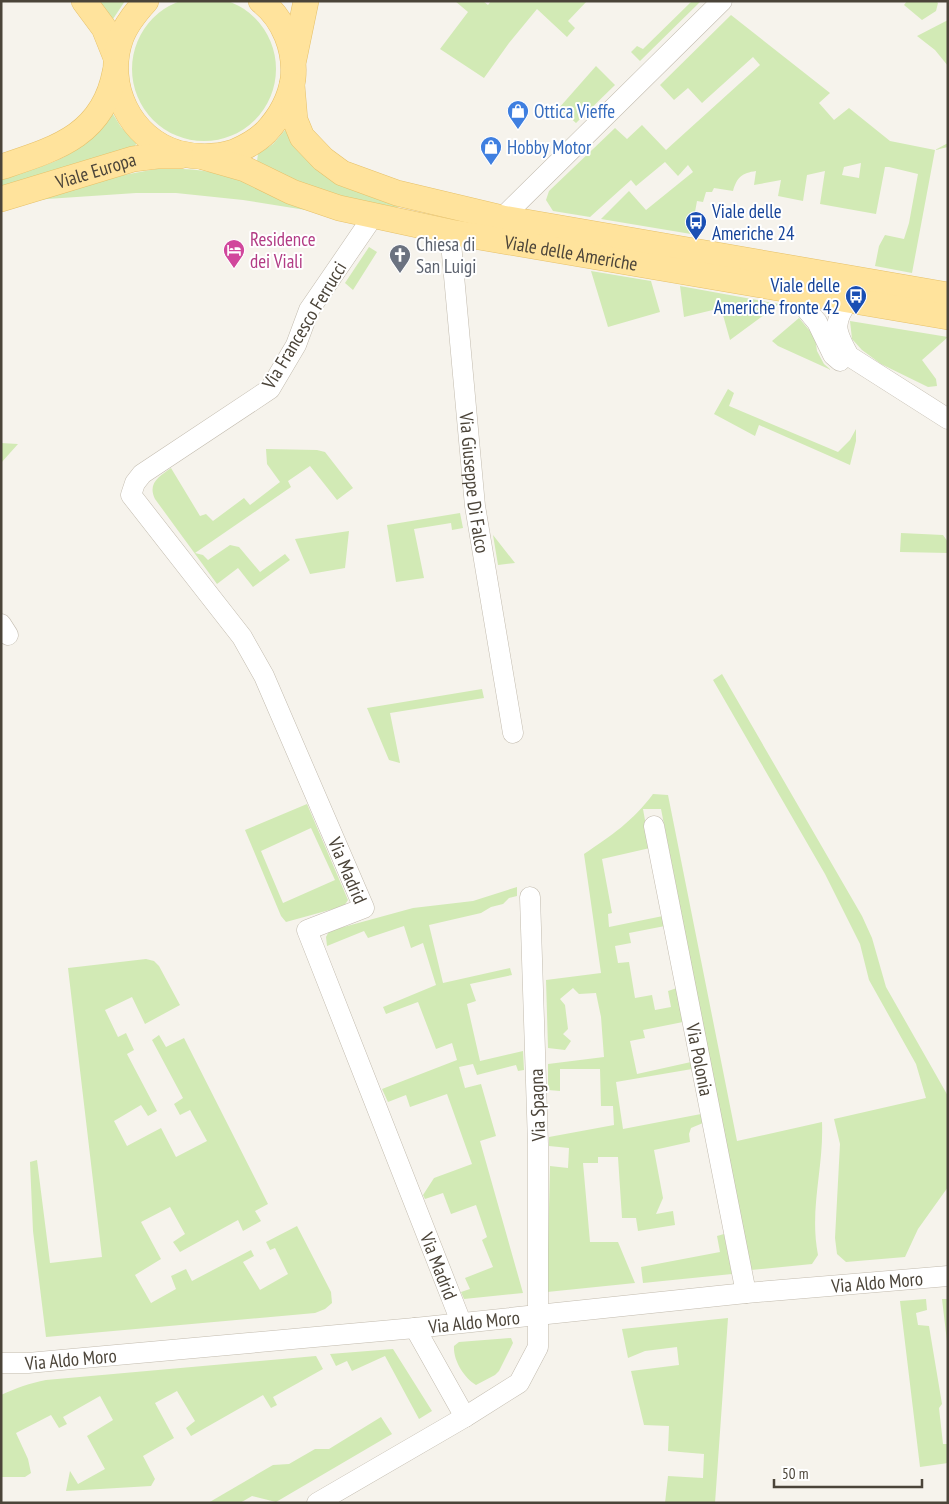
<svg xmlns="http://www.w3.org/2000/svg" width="949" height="1504" font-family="'PT Sans Narrow',sans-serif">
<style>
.green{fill:#d2eab5;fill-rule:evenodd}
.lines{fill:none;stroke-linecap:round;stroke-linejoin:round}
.minor-casing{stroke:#c2bbae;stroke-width:21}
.major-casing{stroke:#e6c16a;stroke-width:26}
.minor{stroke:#fff;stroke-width:20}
.major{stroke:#ffe39c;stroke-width:25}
.labels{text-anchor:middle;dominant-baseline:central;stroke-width:4;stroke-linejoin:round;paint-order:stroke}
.shop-label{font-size:19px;fill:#366cbe;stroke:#fff;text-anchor:start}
.street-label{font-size:19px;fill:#4b4439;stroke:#fff}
.transit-label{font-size:19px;fill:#164399;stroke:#fff;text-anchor:start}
.hotel-label{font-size:19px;fill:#b23c85;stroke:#fff;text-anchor:start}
.worship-label{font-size:19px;fill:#5b616d;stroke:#fff;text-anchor:start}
</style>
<rect width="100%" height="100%" fill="#f6f3ec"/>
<path class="green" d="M132 69a72 72 0 1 1 144 0a72 72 0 1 1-144 0Z
M99,1H125L113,19Z
M455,1H483L488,5L491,1H587L568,21L575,28L567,37L537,9L509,43L484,78L440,49L468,12Z
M692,1H701L640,61L631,52L637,46L643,49Z
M907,1H936L938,3L936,11L922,20L904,5Z
M731,15L830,93L819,103L834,120L849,108L890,141L935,150L948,143V147L935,150L912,273L875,266L879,246L885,235L904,239L909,223L918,174L889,167H885L876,214L820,204L825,171L807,175L803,201L778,196L781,180L754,185L756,171C742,173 737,177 733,191L714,188L712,192H706L703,202L697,201L691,234L601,219L629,191L646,210L693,172L688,165L678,176L665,162L636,186L631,180L590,217L553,211L546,200L549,191L615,128L627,139L642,125L666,150L760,65L753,57L702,103L688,88L674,100L660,85ZM861,163L859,178L842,175L844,167Z
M948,20V66L935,50L917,36Z
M596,66L615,85L576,123L559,108Z
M111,111L121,127L137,143L134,147L1,187V178C24,171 51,166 71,153C88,143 99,125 111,111Z
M287,128L398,204L397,209L319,191L265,167L257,161L258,154L273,144Z
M156,169C174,169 192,168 210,172C248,178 283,197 318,212L243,200L176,193H136L47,199L18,204L113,177Z
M369,247L377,252L353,290L345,283Z
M591,271L651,281L660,312L608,327Z
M680,286L779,304L730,340L721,308L684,317Z
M799,318L815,337L817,351L824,364L831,370L778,346L772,341Z
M850,321L948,337L922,360L936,379L937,386L928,387L881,364L862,350L852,339Z
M728,389L734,393L729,406L838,452L850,440L856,429V441L850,465L759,425L755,436L714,414Z
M1,443L18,444L1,463Z
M266,449L317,450L325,452L353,488L337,500L310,466L288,481L291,487L195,553L203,555L208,560L230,545L239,547L260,572L285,554L290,560L253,587L238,568L217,584L155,499C147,483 160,476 171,468L200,516L206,514L213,521L244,498L250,505L280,482L267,464Z
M460,513L463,528L452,530L451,523L414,529L424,578L396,582L387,525Z
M349,531L345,568L310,574L295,539Z
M901,533L943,535L948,542V553L900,552Z
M493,535L515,563L498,565Z
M722,674L862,916L872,938L886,987L948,1096V1187L918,1229L905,1257L846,1262L837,1254L835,1238L840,1144L834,1119L926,1098L916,1064L869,980L860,944L825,874L713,680Z
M482,689L484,698L390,713L400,763L389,760L367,708Z
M653,794L668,795L737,1141L822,1122C824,1168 809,1209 818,1255L812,1264L751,1270L661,809H643L650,848L602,859L612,913L608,914L609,927L663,916L665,926L629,933L631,943L615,946L618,963L629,962L635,998L652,995L655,1010L671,1007L668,991L677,988L683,1022L643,1030L645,1038L630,1041L637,1074L691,1062L692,1069L616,1082L623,1129L701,1114L703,1123L691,1128L689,1134L690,1142L654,1150L663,1198L656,1214L673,1211L675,1225L638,1231L636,1218H622L618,1157H598V1163H583L590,1242H618L635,1283L547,1292L550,1166L568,1168L569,1148L549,1146V1137L614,1125L613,1106H601L600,1069H560V1091L548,1090V1064L604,1057L601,1017L596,993L579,994L573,988L560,999L565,1005L568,1029L563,1034L571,1041L565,1050L548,1048L546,980L601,973L584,854C611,836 633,821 653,794Z
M307,804L348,900L344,906L286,922L281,916L245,830ZM311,828L335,880L283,903L261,851Z
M517,887V896L509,898L503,904L491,907L481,913L429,925L443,983L510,968L512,975L470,984L476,1001L467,1004L480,1061L523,1051L524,1070L518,1071L516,1065L477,1075L473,1064L459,1067L465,1088L481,1084L496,1136L480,1141L523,1293L464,1299L461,1292L470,1289L465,1278L493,1267L482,1240L487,1237L476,1205L451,1214L443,1193L425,1199L423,1195L434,1178L472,1164L447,1094L410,1107L406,1095L388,1102L382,1089L457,1060L452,1043L436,1049L418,1002L386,1014L383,1007L436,985L423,943L411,948L404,926L368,938L364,931L327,946L326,937L329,931L413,908L473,901Z
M146,959L154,961L159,966L180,1005L145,1024L132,997L105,1010L118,1037L126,1033L134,1050L127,1054L157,1111L148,1116L141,1105L114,1121L127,1146L161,1128L176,1157L207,1141L190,1110L180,1115L174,1104L183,1098L152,1040L159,1035L166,1047L184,1038L268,1204L255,1211L261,1221L243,1231L238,1220L180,1252L173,1242L185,1234L170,1207L141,1222L161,1259L135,1275L151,1303L176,1289L171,1276L186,1269L192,1281L251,1250L254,1256L243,1262L260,1290L288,1274L275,1248L270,1250L266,1242L297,1226L331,1292L332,1303L325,1309L315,1313L46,1337L33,1231L30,1162L37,1160L50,1263L102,1257L68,968Z
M724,1234L732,1274L643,1283L641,1267L720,1252L717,1236Z
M926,1299L927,1310L916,1313L918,1325L929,1326L942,1404L939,1408L943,1444H948V1463L920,1467L900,1301Z
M942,1299H948V1350Z
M728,1318L715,1503H665L668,1476L703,1478L704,1454L668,1451L669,1426L644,1425L631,1371L679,1365L677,1347L645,1351L628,1358L622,1329Z
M511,1338L513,1343L499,1371L495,1375L476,1385C464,1378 453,1360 454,1346L459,1342Z
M393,1349L432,1411L419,1419L385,1356L352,1371L347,1361L336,1366L330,1354Z
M316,1356L323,1369L273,1397L277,1405L271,1408L263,1395L191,1436L186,1428L195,1421L177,1391L155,1403L174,1438L143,1456L155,1479L151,1486L66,1491L70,1471L78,1484L105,1469L87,1436L113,1420L100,1396L63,1417L67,1424L59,1428L51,1415L16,1433L28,1459L31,1473L25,1477H1V1395C16,1388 30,1383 46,1380Z
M381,1417L392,1434L276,1502L252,1496L240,1503H208L273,1465L289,1464L315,1449H329Z"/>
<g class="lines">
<g class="minor-casing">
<g id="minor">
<path id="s1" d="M374,215L309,310L296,345L270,389L142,474L135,483L131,495L242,637L264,676L364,908L307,930L461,1322"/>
<path d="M502,218L722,1"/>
<path id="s2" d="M450,232L475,506L513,733"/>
<path d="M790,290L817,322L833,355L840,361"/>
<path d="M849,300C832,323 835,331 849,356L948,419"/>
<path d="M1,624L8,635"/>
<path id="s3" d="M654,826L746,1293"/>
<path d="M415,1328L465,1417L519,1383L538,1347V1144L530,897"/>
<path id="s4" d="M1,1363H28L415,1328L746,1293L948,1276"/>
<path d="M317,1503L465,1417"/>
</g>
</g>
<g class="major-casing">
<g id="major">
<path d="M84,1L104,28L116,58"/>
<path d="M146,1C136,12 126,24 121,38C104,85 130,139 178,153C198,158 215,158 234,152C246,147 257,141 266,132C280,117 290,99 293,79C296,50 284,19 261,1"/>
<path d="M294,59L306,1"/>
<path d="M292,85L295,120L302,137L323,159L342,173L397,193L502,218L948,295"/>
<path id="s5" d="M203,157L245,169L292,192L339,208L450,232L948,317"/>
<path d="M1,167C55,149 103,136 115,72"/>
<path id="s6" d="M1,199L133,159L157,156H180"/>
</g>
</g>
<use href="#minor" class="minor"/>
<use href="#major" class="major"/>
</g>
<defs>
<g id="shop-pin" transform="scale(1.125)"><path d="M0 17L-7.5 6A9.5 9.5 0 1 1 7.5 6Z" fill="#3f7fe0" stroke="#fff"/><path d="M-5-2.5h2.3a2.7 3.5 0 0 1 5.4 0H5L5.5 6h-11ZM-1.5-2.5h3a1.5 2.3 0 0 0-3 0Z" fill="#fff"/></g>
<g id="bus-pin" transform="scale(1.125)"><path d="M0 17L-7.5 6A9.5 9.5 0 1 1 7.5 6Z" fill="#1a4fb4" stroke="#fff"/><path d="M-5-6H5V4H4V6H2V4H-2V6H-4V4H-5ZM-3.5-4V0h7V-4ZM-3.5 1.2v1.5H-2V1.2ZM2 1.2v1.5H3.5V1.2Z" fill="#fff"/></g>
<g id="hotel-pin" transform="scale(1.125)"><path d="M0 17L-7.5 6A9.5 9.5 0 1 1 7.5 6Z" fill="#d1479c" stroke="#fff"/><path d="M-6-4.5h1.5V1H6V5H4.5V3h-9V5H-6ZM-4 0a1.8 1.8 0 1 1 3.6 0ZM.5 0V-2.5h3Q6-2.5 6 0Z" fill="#fff"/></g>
<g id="church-pin" transform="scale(1.125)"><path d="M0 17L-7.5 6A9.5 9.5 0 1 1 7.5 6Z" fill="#6b7280" stroke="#fff"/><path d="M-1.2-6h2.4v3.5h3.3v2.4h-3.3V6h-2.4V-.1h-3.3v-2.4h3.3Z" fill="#fff"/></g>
</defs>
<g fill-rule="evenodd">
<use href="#shop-pin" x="518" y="111"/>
<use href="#shop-pin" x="491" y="147"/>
<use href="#bus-pin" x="696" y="222"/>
<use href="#hotel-pin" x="234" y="250"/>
<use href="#church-pin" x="400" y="255"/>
<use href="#bus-pin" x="856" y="296"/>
</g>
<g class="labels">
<g class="shop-label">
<text x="534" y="111">Ottica Vieffe</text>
<text x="507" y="147">Hobby Motor</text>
</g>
<g class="street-label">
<text stroke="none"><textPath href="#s6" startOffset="99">Viale Europa</textPath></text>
<text stroke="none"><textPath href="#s5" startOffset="382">Viale delle Americhe</textPath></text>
<text transform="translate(304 325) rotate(-59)">Via Francesco Ferrucci</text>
<text stroke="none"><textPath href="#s2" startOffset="252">Via Giuseppe Di Falco</textPath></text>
<text stroke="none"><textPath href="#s1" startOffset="818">Via Madrid</textPath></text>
<text stroke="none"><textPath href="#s3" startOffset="238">Via Polonia</textPath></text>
<text transform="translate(537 1105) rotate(-92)">Via Spagna</text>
<text stroke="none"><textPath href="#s1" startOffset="1281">Via Madrid</textPath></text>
<text stroke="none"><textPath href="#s4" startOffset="880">Via Aldo Moro</textPath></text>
<text stroke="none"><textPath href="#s4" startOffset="475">Via Aldo Moro</textPath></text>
<text stroke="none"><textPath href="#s4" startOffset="70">Via Aldo Moro</textPath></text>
</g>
<g class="transit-label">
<text x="712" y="211">Viale delle<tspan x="712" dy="22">Americhe 24</tspan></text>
<text x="840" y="285" text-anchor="end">Viale delle<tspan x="840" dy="22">Americhe fronte 42</tspan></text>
</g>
<g class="hotel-label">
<text x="250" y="239">Residence<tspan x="250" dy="22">dei Viali</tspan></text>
</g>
<g class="worship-label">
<text x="416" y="244">Chiesa di<tspan x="416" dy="22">San Luigi</tspan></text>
</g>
</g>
<rect width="949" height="1504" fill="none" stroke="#4b4439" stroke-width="5"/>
<path d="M774 1479v8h148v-8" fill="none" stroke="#4b4439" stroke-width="2.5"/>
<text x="782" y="1479" font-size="15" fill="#4b4439" stroke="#ffffff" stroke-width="4" paint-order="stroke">50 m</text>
</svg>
